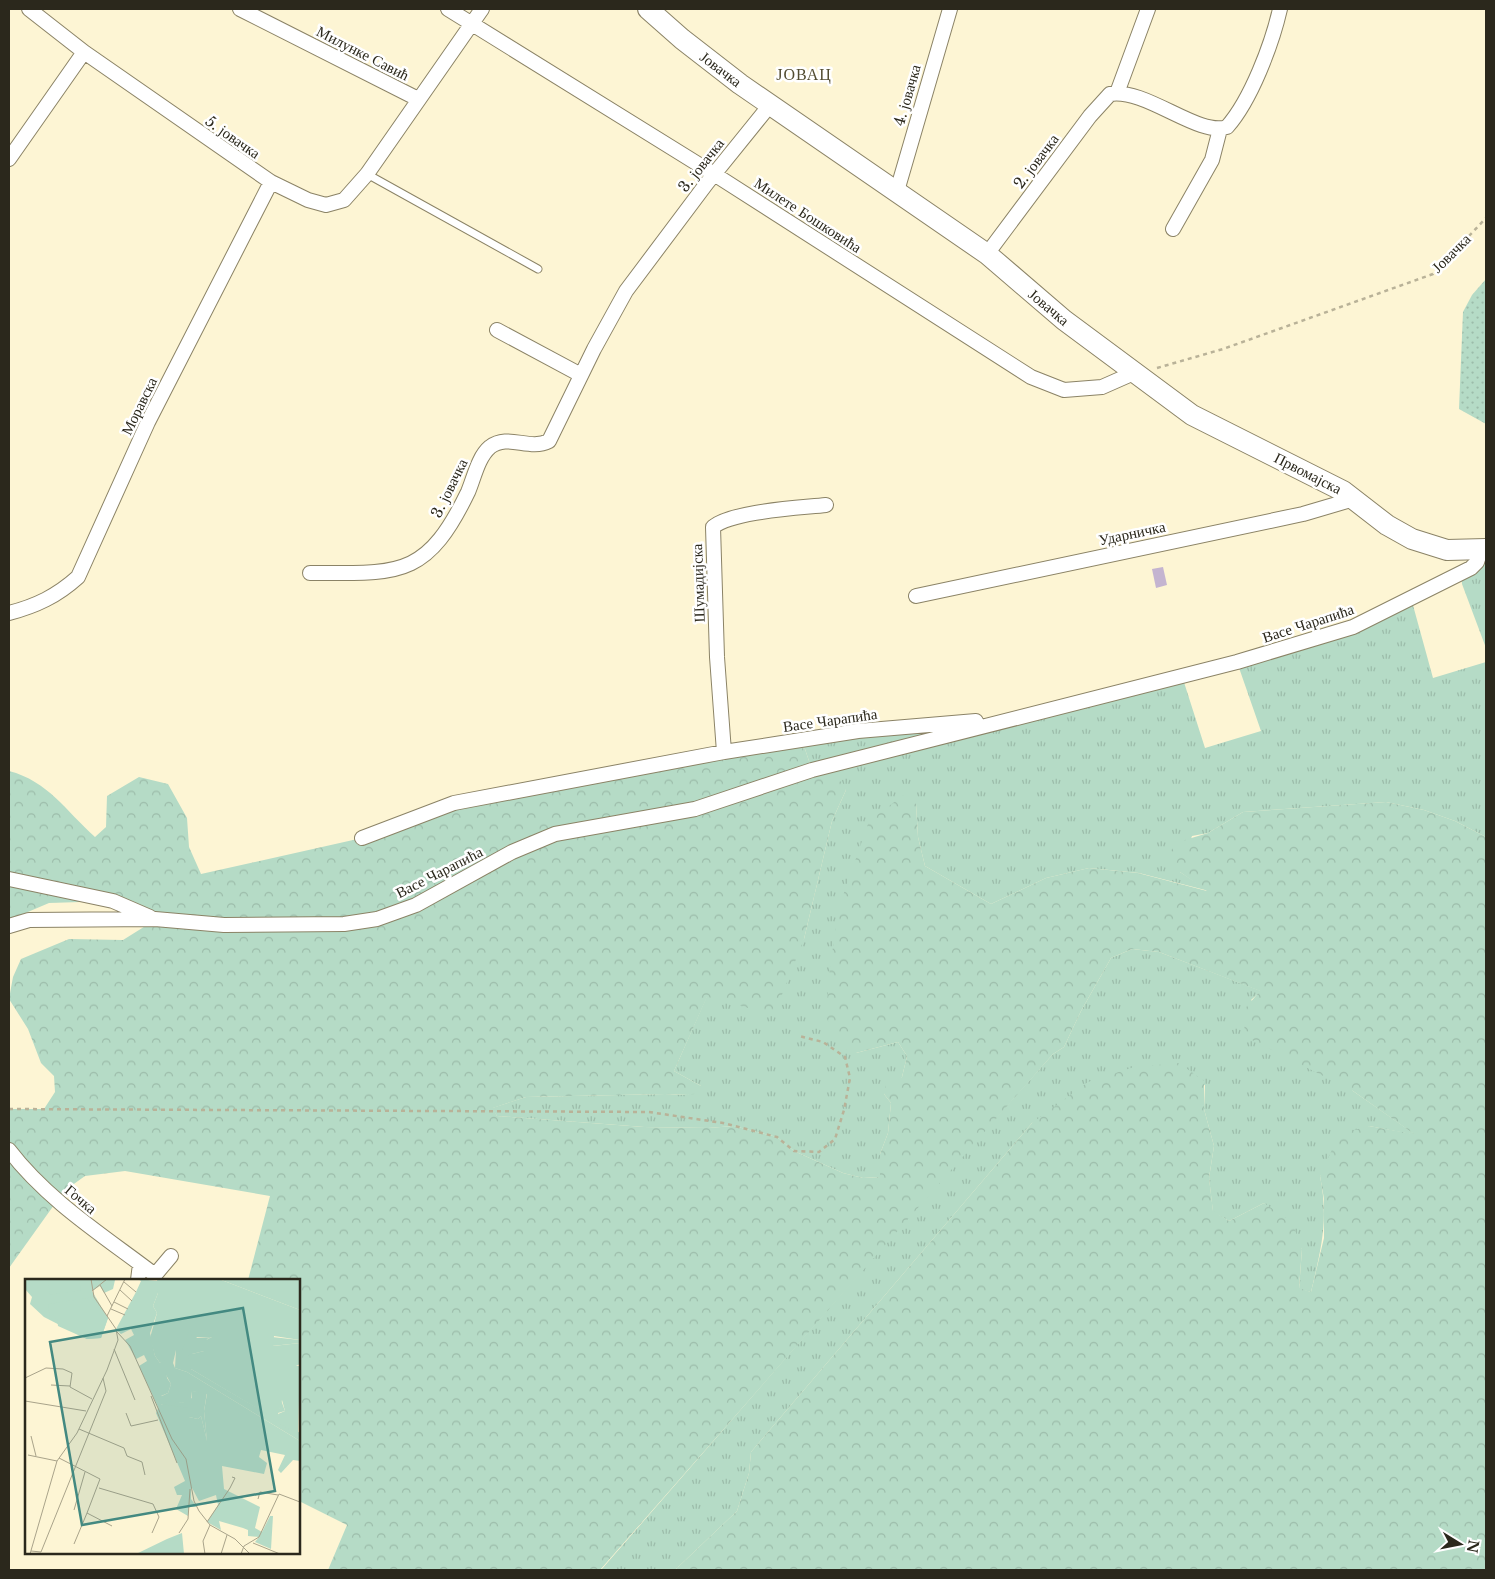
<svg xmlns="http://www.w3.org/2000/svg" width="1495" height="1579" font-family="'Libre Baskerville',serif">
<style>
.grass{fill:url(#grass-tufts)}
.forest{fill:url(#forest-crowns)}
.park{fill:url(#park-dots)}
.building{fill:#c4b4d0}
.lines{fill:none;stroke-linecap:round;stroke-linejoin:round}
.service-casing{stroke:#8b8366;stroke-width:9}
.minor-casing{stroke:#8b8366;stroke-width:16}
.secondary-casing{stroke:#8b8366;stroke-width:22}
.path{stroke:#b9b298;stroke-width:2.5;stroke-dasharray:4 4;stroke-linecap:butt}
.service{stroke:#fff;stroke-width:7}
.minor{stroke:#fff;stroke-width:14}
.secondary{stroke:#fff;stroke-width:20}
.labels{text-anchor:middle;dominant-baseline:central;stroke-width:5;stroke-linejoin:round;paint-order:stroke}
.street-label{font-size:15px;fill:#2b281c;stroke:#fff}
.neighbourhood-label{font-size:16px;letter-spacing:1px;fill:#524c30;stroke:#fff}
.inset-road{fill:none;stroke:#a9a38a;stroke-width:1}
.view{fill:#438981;fill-opacity:0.15;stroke:#438981;stroke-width:2.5}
.inset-edge{fill:none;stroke:#2b281c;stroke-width:2.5}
</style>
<defs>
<pattern id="grass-tufts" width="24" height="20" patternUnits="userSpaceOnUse" patternTransform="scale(1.25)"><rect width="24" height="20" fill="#b5dbc6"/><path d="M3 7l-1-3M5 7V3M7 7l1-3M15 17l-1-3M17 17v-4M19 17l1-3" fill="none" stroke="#9cbcaa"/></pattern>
<pattern id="forest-crowns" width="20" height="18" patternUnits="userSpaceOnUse" patternTransform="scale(1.25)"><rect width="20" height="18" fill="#b5dbc6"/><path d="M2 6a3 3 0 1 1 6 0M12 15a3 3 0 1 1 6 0" fill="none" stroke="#9cbcaa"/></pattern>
<pattern id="park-dots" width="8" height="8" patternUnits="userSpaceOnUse" patternTransform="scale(1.25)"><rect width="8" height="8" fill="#b5dbc6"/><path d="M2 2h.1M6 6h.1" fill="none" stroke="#9cbcaa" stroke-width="1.8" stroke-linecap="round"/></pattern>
</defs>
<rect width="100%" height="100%" fill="#fdf5d4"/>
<path class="grass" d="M1486,549V648L1462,584L1461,573Z
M1411,598L1433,678L1486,662V837L1455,821L1424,810L1386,802L1243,812L1208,833L1192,836L1180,872L1209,891L1139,873L1089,868L1046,878L991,904L925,866L918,837L916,804L856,1053L898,1042L907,1056L902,1077L884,1094L891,1103L888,1133L880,1154V1177L863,1178L843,1173L794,1151L777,1137L734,1126L708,1128L644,1127L497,1116L492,1108L526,1097L665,1094L688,1095L701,1086L674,1071L707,996L804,939L832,821L846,790L812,770L805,749L787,742L1014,718L1182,676L1205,748L1261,731L1237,662L1353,627Z
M1132,949L1159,952L1261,991L1251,1000L1353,1091L1416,1135L1369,1126L1320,1176C1329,1221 1321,1249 1311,1292L1299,1289L1302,1249L1264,1203L1229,1221L1213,1212L1209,1178L1214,1146L1204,1109L1205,1085L1032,1123L751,1452L749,1473L737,1511L675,1570H601L953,1166L1053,1054L1064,1047L1081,1011L1111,958Z"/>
<path class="forest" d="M787,742L805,749L812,770L842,782L846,790L832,821L804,939L774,1015L707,997L674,1071L701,1086V1093L688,1095L665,1094L526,1097L493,1108L497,1116L644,1127L708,1128L734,1126L777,1137L794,1151L843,1173L863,1178L880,1177V1154L888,1133L891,1103L884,1094L886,1084L902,1077L907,1056L898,1042L856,1053L847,1050L832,1034L826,1014L830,967L839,907L869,821L905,794L916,804L918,837L925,866L991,904L1046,878L1089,868L1138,873L1207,891L1180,872L1168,857L1175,843L1208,833L1243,812L1386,802L1424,810L1455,821L1486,837V1570H675L737,1511L749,1473L751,1452L1032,1123L1088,1082L1134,1067L1179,1063L1204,1081V1109L1214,1146L1209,1178L1213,1211L1229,1221L1264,1203L1292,1222L1302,1249L1299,1288L1311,1292L1324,1238V1199L1320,1176L1339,1134L1369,1126L1414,1134L1353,1091L1246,1037L1242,1012L1260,991L1159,952L1132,949L1111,958L1081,1011L1064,1047L1053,1054L600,1570H328L347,1525L299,1501V1280H248L270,1196L125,1171L85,1176L64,1191L9,1268V1109H44L55,1092L54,1076L41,1063L28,1029L9,999L13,977L21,959L69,939L123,940L155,920L113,901L49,903L9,920V771C48,781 66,811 95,837L106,827L107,796L139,777L168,784L187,818L189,847L201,874L362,838L454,803Z"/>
<path class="park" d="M1486,279V424L1459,409L1463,312L1472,295Z"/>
<path class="building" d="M1163,567L1167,585L1156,588L1152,569Z"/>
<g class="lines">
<g class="service-casing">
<path id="service" d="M367,174L538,269"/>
</g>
<g class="minor-casing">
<path id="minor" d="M240,9L418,99
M448,9L714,174L1031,377L1064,390L1102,387L1136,372
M84,52L271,182L308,200L326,205L344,200L367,174L482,9
M1117,93L1148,9
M9,159L84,52L29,9
M897,191L950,9
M1173,229L1212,160L1220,129
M987,254L1090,116L1110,94C1146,88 1198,137 1227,127C1251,100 1272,44 1280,9
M497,330L581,375
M310,573C399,573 426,579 468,492C474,478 478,457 490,447C508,433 529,451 549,441L594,349L626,291L707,183L770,105
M916,596L1303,514L1354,499
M9,613C36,606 57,596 78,577L148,422L271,182
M724,752L717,657L713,527C733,511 799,508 826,505
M362,838L454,803L724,752L858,731L976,721
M9,879L113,901L150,917
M9,926L29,920L155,919L224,925L344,924L377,919L416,905L512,852L555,834L695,809L812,770L1237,662L1353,627L1471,568L1477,562L1481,550
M9,1150C48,1201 104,1236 155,1275L171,1256
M138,1280L140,1264"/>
</g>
<g class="secondary-casing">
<path id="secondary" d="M648,9L682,39L740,84L987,254L1064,320L1192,415L1343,491L1387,525L1412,539L1447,550L1486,549"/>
</g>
<path class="path" d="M1157,368L1223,349L1433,274L1486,218
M9,1109L649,1112L723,1123L777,1137L794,1151L819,1152L835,1139L844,1110L850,1078L845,1057L823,1042L799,1036"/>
<use href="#service" class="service"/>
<use href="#minor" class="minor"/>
<use href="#secondary" class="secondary"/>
</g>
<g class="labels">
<g class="street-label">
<text transform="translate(363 53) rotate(27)">Милунке Савић</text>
<text transform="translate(721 69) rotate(37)">Јовачка</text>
<text transform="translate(907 95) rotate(-74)">4. јовачка</text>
<text transform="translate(233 137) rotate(35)">5. јовачка</text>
<text transform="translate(1036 161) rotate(-53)">2. јовачка</text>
<text transform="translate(701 165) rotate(-52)">3. јовачка</text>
<text transform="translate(808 215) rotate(33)">Милете Бошковића</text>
<text transform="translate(1451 253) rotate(-45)">Јовачка</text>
<text transform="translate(1049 307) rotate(40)">Јовачка</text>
<text transform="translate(139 406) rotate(-64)">Моравска</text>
<text transform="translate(1308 473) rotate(27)">Првомајска</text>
<text transform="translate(449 488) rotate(-64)">3. јовачка</text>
<text transform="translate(1132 533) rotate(-12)">Ударничка</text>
<text transform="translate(698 583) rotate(-92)">Шумадијска</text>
<text transform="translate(1308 623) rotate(-18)">Васе Чарапића</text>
<text transform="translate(830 720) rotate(-8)">Васе Чарапића</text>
<text transform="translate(439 872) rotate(-27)">Васе Чарапића</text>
<text transform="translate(81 1199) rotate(40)">Гочка</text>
</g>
<g class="neighbourhood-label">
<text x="804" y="74">ЈОВАЦ</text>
</g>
</g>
<g transform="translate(25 1279)">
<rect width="275" height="275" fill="#fdf5d4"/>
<path d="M0,0L90,1L88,10L79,14L75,7L67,12L83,39L76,59L62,60L19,38L5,25L7,18L0,10ZM113,0L133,2V14L128,27L132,34L125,54L130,77L135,84L140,79L142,99L146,105L143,114L136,117L157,124L167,119V112L182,113L179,132L182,162L176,137L173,140L164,138L136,125L134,130L114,87L122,82L119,76L111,80L100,61L109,56L106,50L96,55L91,50L111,13L116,2ZM194,0H275V31ZM165,49L172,59L187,58L182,60L179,72L167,75L166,90L239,133L254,130L256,121L260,132L253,134L255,141L275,154V162L162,93L150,89L151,71ZM247,58L275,61V64L247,67Z" fill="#b5dbc6"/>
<path d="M132,0H194L275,31V61L249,57L248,67L275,64V85L271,87H275L273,156L254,144L253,135L260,132L257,121L254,132L243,136L166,90L163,76L179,72V62L187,58H167L165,50L157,71H151L148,84L150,89L162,93L275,162V182L268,181L256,194L253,191L260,176L236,171L234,178L242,184L239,195L197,187L199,210L235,228L230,249L237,253L245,237H248L246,270L230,263L234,258L223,257V251L218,249L194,242L196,251L182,243L193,226L191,216L174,222L166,207V220L172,228H164L163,237L151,230L157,216H152L149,208L160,202L131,134L135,125L164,129V138L173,140L176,137L182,162L179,132L182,115L167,112L166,122L157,124L139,122L135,118L143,114L146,105L140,94V81L135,84L130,77L125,59L132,34L128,27L133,14ZM157,254L159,275H111L142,260Z" fill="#b5dbc6"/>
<path d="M69,18L83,39L76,59L62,60L33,47L32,39L25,40L23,25Z" fill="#b5dbc6"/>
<path d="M23,0H54L56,11L25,16Z" fill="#b5dbc6"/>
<path class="inset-road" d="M99,3L111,13M75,6L87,27M95,11L107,22M67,12L82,0M89,23L103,30M86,30L100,36M82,37L100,0M92,53L105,67L147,160L161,180L169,222L174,232L185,246L210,260L225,275M89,70L110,121M0,99L21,89L38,90L47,94L45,108L67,120M26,106L45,107M126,117L152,184M0,122L61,132M101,134L106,147L133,141M54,150L99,169L102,177L117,183L120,196M6,157L11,177M3,176L32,182M34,179L75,200L62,234M74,209L128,225L134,238L127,254M233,220L235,213L253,216M49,231L60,193M182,243L205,209L210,199L207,198M154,254L163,240L165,210M228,264L255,275M49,265L62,234L87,247M6,272L16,273L81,112L78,99M5,275L32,182L52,154L82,91L93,61L91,50L69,18L66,0M180,275L178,262L185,246M196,275L202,256M216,275L219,267L234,258L254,215L275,223"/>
<path class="view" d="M218,29L250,212L57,246L25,63Z"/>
<rect width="275" height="275" class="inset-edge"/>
</g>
<rect width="1495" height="1579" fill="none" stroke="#2b281c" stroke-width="20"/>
<g transform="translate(1460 1544) rotate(100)" stroke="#ffffff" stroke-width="4" paint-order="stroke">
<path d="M0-4L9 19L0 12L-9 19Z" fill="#2b281c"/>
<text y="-8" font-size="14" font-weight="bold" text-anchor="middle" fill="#2b281c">N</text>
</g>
</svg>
